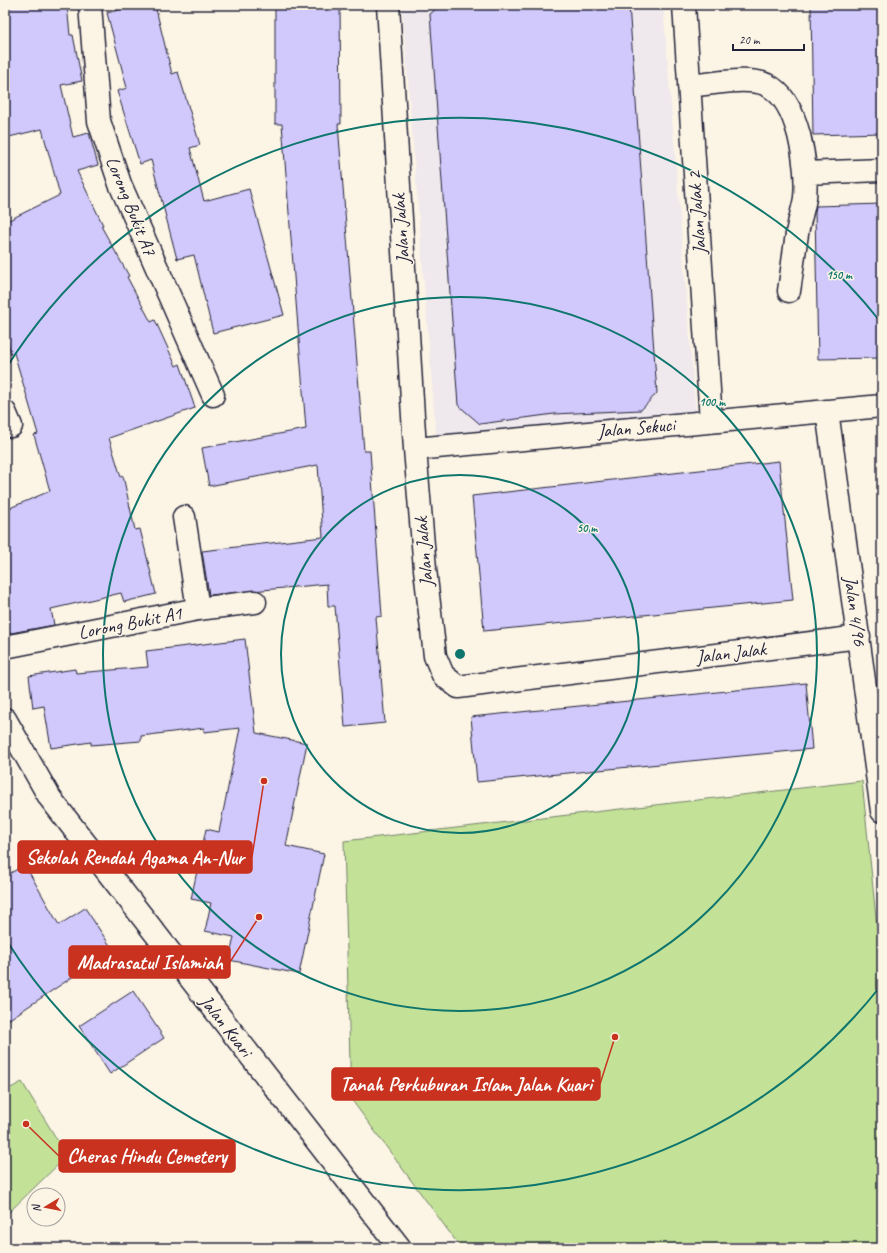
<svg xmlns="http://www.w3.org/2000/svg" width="887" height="1253" font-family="Caveat,sans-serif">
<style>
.built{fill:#efe8ec}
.green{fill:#c4e198;stroke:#73826a}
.building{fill:#d1c9fb;stroke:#22223b}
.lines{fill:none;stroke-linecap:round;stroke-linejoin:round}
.minor-casing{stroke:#22223b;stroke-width:25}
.minor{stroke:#fcf5e5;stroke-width:22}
.ring{fill:none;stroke:#0f766e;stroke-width:2}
.labels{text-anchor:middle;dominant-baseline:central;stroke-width:3;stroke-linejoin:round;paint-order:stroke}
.street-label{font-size:19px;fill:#22223b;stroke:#fcf5e5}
.centre{fill:#0f766e;stroke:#fcf5e5;stroke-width:2}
.ring-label{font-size:12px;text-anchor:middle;font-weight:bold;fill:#0f766e;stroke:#fcf5e5;stroke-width:3;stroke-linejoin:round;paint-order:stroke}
.leader{fill:none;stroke:#c8321e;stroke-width:1.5}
.callout-dot{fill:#c8321e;stroke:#fcf5e5;stroke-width:1.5}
.callout{fill:#c8321e;stroke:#c8321e;stroke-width:1.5}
.callout-label{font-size:20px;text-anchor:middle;font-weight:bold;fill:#fff}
</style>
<rect width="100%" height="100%" fill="#fcf5e5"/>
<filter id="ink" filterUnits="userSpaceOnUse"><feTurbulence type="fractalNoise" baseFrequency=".025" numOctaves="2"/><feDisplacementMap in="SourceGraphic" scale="8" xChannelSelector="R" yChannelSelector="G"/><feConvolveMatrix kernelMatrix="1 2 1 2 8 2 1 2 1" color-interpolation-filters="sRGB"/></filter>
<g filter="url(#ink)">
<path class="built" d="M402,5H663L696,415L436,435Z"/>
<path class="green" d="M862,781L882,976V1248H461L351,1099L344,841Z
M22,1082L67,1156L5,1216V1091Z"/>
<path class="building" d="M5,5H67L70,35H73L82,81L61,85L73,137L89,133L98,165L77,171L103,225L101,226L129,276L127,277L151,322L155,320L176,366L180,364L195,408L109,438L121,477L123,476L135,530L140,529L156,594L124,602L121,593L51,609L54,625L5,634V510L50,491L34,435L38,434L14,353L11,354L5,332V222L60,195L42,129L5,138Z
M137,5H155L172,74L178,72L200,145L190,148L204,201L249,189L284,315L213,333L194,255L177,259L151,160L140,164L117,91L127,88L107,13Z
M275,5H340L341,124H338L364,451H370L382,616L376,617L385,723L345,727L335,606H328L327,584L209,595L202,551L323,537L318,465L209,486L202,448L306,429L282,124H275Z
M441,5H629L657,393L641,410L554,414L480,424L458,405L430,14Z
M811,5H882V133L813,135Z
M882,204V358L818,359L815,213L816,206Z
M779,461L793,600L484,631L472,496Z
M245,639L256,733L307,743L286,846L324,854L299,974L229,960L234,937L205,931L211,903L191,899L206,829L219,832L240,728L204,732V728L141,736V741L91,745V742L51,748L44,706L33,708L29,676L75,669L76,673L148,667L146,651Z
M806,683L812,749L477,782L471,717Z
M25,865L59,925L85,908L113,950L5,1022V876Z
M133,991L164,1038L110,1074L79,1026Z"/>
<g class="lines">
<g class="minor-casing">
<path id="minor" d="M90,5L99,121L120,184L213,395
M388,5L415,449L425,569L435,656L443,675L458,687L859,637
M684,5L711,421
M689,86C709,84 749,76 767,85C799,100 808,167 805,198C803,210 799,221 797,234C794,253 792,272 789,291
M805,173L882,170
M827,411L882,811
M5,412L11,426
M415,449L882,406
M184,517L198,609
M5,647L198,609L255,602
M5,719L50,798L400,1248"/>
</g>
<use href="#minor" class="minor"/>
</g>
</g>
<g class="ring">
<circle cx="460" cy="654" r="179"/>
<circle cx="460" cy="654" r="357"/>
<path d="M879 988A536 536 0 0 1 5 938M5 370A536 536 0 0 1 879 320"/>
</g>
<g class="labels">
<g class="street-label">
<text transform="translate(131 206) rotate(68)">Lorong Bukit A7</text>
<text transform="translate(697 213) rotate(-94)">Jalan Jalak 2</text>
<text transform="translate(401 229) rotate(-94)">Jalan Jalak</text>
<text transform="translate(636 428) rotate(-5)">Jalan Sekuci</text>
<text transform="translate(424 552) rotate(-95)">Jalan Jalak</text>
<text transform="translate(855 611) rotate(82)">Jalan 4/96</text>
<text transform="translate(130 623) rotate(-11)">Lorong Bukit A1</text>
<text transform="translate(731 653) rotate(-7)">Jalan Jalak</text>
<text transform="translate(226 1026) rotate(52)">Jalan Kuari</text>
</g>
</g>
<circle cx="460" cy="654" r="6" class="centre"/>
<g class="ring-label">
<text x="839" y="279">150 m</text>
<text x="712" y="406">100 m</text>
<text x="587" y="532">50 m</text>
</g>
<path class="leader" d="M264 781L252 857M259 917L230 962M615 1037L600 1084M26 1124L59 1156"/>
<g class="callout-dot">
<circle cx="264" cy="781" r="4"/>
<circle cx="259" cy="917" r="4"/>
<circle cx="615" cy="1037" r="4"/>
<circle cx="26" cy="1124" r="4"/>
</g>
<g class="callout">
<rect x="18" y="841" width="234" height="32" rx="4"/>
<rect x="69" y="946" width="161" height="32" rx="4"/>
<rect x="332" y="1068" width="268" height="32" rx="4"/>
<rect x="59" y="1140" width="176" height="32" rx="4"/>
</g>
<g class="callout-label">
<text x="135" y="864">Sekolah Rendah Agama An-Nur</text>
<text x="150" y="969">Madrasatul Islamiah</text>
<text x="466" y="1091">Tanah Perkuburan Islam Jalan Kuari</text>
<text x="147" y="1163">Cheras Hindu Cemetery</text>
</g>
<rect width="887" height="1253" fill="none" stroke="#fcf5e5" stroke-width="20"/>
<rect x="10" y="10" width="867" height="1233" fill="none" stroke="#22223b" stroke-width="1.5" filter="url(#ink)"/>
<g transform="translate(46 1207) rotate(260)"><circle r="19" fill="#fcf5e5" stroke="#a5a1a1"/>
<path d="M0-3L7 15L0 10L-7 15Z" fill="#c8321e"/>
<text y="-6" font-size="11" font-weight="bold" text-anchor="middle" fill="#22223b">N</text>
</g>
<path d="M733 44v6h71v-6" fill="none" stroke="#22223b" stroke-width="2"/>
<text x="739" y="44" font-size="12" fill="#22223b" stroke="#fcf5e5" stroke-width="3" paint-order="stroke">20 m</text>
</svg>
